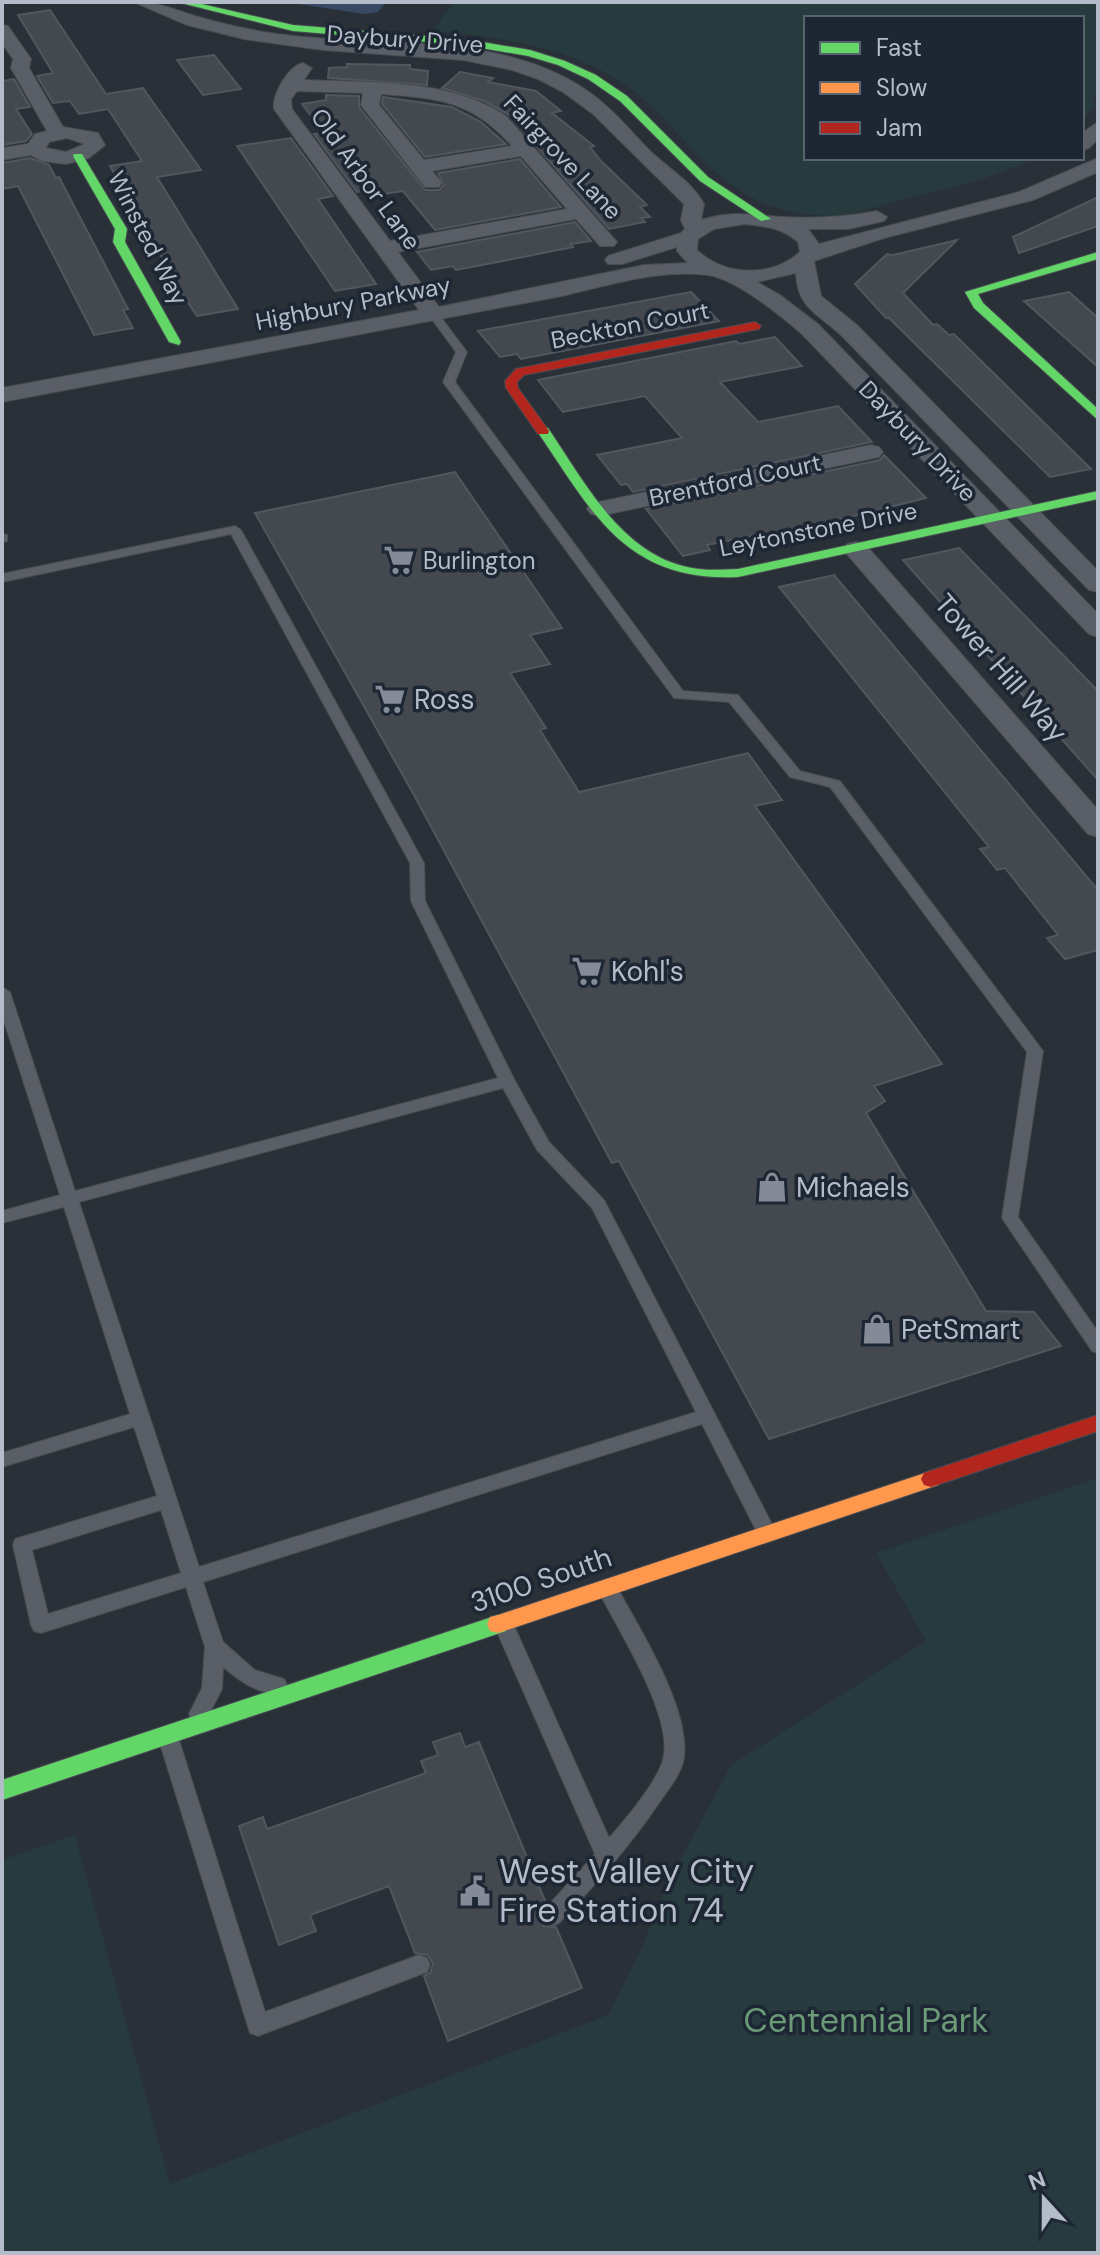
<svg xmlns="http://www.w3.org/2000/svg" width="1100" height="2255" font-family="'DM Sans',sans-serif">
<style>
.green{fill:#273a3e}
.water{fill:#384963}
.building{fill:#444950;stroke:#52575f;stroke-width:2}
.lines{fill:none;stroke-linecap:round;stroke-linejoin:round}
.lane-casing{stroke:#484c53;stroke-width:2}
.street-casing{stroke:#484c53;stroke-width:2}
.fast-casing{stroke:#484c53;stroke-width:2}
.slow-casing{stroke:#484c53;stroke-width:2}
.jam-casing{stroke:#484c53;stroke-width:2}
.lane{fill:#5a5e66;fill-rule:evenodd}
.street{fill:#5a5e66;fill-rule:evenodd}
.fast{fill:#63d668;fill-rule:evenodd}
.slow{fill:#ff974d;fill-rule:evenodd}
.jam{fill:#b3261e;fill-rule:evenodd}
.labels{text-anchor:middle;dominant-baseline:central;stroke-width:7;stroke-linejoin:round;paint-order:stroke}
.far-street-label{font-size:24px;fill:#b4bcc9;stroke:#1d2633}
.far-poi-label{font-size:24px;fill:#b4bcc9;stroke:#1d2633;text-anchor:start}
.street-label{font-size:28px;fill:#b4bcc9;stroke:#1d2633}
.poi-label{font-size:28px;fill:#b4bcc9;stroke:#1d2633;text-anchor:start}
.near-poi-label{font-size:34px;fill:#b4bcc9;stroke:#1d2633;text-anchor:start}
.near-park-label{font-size:34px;fill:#6b9a76;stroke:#1d2633}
</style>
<rect width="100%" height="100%" fill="#2a3038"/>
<path class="green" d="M454,2H1098V96L1093,100L1096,105L1082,121V18H806V158H1035C994,178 953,188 908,198C889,203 869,210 850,214C809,220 762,209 729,183C689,153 661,107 618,80C565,46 494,36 432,31Z
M1098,1478V2253H2V1860L75,1835L170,2184L608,2015L641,1950L666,1887L731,1765L926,1641L876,1553Z"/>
<path class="water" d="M285,2H386L378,12L364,14Z"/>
<path class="building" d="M50,10L106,94L143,88L201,170L157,177L238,309L197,316L185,298L110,166L142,161L108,109L79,114L70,101L53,103L37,76L53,73L18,15Z
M214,55L241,89L203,95L177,60Z
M347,64L410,65V69L428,71L427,85L328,78L329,68L347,67Z
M460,72L493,78L488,82L536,91L561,111L552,113L594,146L590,147L601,161L647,205L640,207L650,217L641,218L645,222L609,229L508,114L484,101L442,88Z
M14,79L30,107L16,109L32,134L26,141L2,145V81Z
M326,95L359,96V107L425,190H439L444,185L438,173L520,159L561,207L435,230L403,191L378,195L372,189L357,192L314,134L324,133L302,104L326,100Z
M383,97L452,107L481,122L506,144L425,157L382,104Z
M291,138L333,196L318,199L376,284L335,291L237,146Z
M30,158L49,165L56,178L59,177L128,309L123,310L133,328L94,335L18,186L2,189V163Z
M1098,197V226L1019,253L1013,237Z
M575,222L591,241L571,244L573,247L498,262L456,270L453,266L431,270L417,252Z
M957,240L903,293L933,325L937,324L949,335L954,334L1091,469L1050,477L889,318H886L855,284L887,254L893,255Z
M691,292L719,321L521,359L517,354L500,357L478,331Z
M1069,292L1098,318V367L1024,301Z
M775,337L802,366L720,382L758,422L838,406L872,442L633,492L627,484L621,485L597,455L682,438L645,396L563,412L538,380L736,341L739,344Z
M884,455L926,498L793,531L772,536L769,532L707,545L710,550L683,556L646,509L880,460Z
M455,472L562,628L530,635L550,664L510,673L546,728L540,730L579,792L748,753L782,800L755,806L942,1064L874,1086L885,1101L866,1113L986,1311L1034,1312L1061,1346L769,1439L619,1161L612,1163L414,795L255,513Z
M959,548L1098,691V780L903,560Z
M834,575L1098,890V950L1065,959L1047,938L1058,935L1005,868L997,870L980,849L989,847L779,587Z
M460,1733L465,1747L479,1742L546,1903L538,1917L544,1926L556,1927L582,1988L448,2041L424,1976L430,1973L433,1964L428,1955L415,1953L389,1886L310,1915L316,1931L279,1945L239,1826L263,1817L267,1829L426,1773L421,1761L438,1755L433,1742Z"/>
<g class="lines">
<g class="lane-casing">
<path id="lane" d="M429,312H437L467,352L455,382L683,691L738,695L800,771L840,781L1040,1047L1043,1051L1018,1217L1098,1332V1353L1092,1351L1002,1218L1027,1052L830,787L790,777L729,702L674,698L443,382L456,352L428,314Z
M235,526L241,530L424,863L425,901L515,1081L549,1142L604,1200L776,1532L774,1538L767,1540L760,1538L702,1424L203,1582L223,1642L255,1670L284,1679L287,1685L284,1691C263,1699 238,1680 223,1667L222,1689L206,1720L199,1723L192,1720L189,1714L202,1688L205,1647L186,1587L41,1633L34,1631L31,1625L13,1545L15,1539L157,1496L134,1427L2,1467V1453L130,1414L64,1207L2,1223V1211L60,1195L2,1015V987L10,992L75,1191L498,1078L411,901L410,863L231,534L2,582V574ZM503,1088L537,1150L592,1208L696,1412L199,1567L79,1202ZM161,1510L181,1573L48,1614L32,1550Z
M2,534L7,535V541L2,542Z
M607,1580L614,1582C638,1626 690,1707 684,1757C682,1773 670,1787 661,1800C631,1845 596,1884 559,1923L552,1926L545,1923L541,1916L545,1909L595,1854L494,1625L497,1619L504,1617L511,1619L609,1838C625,1820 654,1785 662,1763C678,1721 616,1627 597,1588L600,1582Z
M168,1728L175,1731L178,1737L265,2012L419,1955L427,1958L430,1965L427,1972L258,2036L250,2033L158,1737L161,1731Z"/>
</g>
<g class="street-casing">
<path id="street" d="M134,2C160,2 175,10 199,17C222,24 246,29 270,33C373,49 496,29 586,90C610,106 628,128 648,149C667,168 691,180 704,204L701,220C733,210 751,215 782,217C814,219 846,217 877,211L887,217L884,221L848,229H808L819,244L1019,192L1098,158V172L1033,200L884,238L814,261L821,296L857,325L1098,571V592L1089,590L841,335C818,314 797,308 796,273L757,282L780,295L818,324L1098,614V637L1089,634L802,334C781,316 736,279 708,275C659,269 609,285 562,296L2,402V388L419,310L274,109C272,95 288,66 303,63L312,68L304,80C371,83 448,78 506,116L617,242L614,246H600L576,219L398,252L439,307L644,265L688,263L677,251V247L622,264H608L605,260L608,256L681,233L685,229L681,220L684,204L593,114L563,92L538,79L512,70L463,60L323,50L244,39L187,25ZM297,91L363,93L361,105L425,187H439L442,183L432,171L521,156L567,209L390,241L292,109L291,99ZM381,94C439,98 472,101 512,146L424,160L379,105ZM745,224C765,226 782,228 798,242L800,252C771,278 724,276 697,250L698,239L714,229Z
M2,25L8,26L31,59L29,68L63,127L98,133L105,145L89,158L66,164L42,161L31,155L2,160V148L28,144L35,134L47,131L11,68L13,59L2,43ZM67,138L85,144L66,152L46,148L49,142Z
M1098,122V139L1089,148L1082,150V133Z
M871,445L879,447L883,452L879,457L599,516L591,514L587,509L591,504L599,502Z
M856,542L865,544L1098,810V837L1088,834L847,554L844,549L847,544Z"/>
</g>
<g class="fast-casing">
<path id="fast" d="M177,2H193L293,25L464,39L530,50L565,61L596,75L627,96L708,177L771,219L761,221L700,181L620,101L588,79L558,65L528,56L464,45L293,31Z
M74,154H82L127,229L125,242L181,342L179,345L169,342L113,242L115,229L73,156Z
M1098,252V259L978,294L983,303L1098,409V420L974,308L965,292Z
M543,427L548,428C582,478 619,550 683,566C700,571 720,570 738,569L1098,491V499L738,577C625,582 593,513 537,431Z
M498,1615L506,1617L509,1624L506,1631L2,1800V1780Z"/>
</g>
<g class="slow-casing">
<path id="slow" d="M931,1471L938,1473L941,1479L938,1485L498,1633L490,1631L487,1624L490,1617L498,1615Z"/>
</g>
<g class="jam-casing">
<path id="jam" d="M755,322L761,326L759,329L524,375L517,382L518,388L549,431L548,434H538L506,388L505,381L516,369Z
M1098,1415V1431L931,1487L924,1485L921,1479L924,1473Z"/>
</g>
<use href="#lane" class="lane"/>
<use href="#street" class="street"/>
<use href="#fast" class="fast"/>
<use href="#slow" class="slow"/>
<use href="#jam" class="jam"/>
</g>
<defs>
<g id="supermarket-bare" transform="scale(2.4)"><path d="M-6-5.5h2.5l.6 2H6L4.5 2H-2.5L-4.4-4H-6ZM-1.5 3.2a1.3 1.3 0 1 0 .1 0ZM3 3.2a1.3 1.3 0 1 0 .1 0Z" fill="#848b96" stroke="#1d2633" stroke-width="2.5" paint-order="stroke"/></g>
<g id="shop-bare" transform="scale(2.4)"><path d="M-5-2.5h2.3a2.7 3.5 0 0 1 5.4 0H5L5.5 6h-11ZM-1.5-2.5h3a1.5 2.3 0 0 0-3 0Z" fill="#848b96" stroke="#1d2633" stroke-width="2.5" paint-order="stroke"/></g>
<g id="civic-bare" transform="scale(2.4)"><path d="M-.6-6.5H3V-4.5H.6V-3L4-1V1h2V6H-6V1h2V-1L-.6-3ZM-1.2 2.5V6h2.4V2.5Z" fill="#848b96" stroke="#1d2633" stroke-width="2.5" paint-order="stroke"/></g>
</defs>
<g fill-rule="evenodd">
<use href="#supermarket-bare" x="399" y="560"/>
<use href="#supermarket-bare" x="390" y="699"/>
<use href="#supermarket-bare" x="587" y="971"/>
<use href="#shop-bare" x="772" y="1187"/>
<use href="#shop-bare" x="877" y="1329"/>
<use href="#civic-bare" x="475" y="1891"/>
</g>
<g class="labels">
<g class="far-street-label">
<text transform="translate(405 39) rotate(4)">Daybury Drive</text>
<text transform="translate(563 157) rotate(47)">Fairgrove Lane</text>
<text transform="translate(366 179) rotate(54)">Old Arbor Lane</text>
<text transform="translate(148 238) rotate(63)">Winsted Way</text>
<text transform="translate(353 303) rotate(-11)">Highbury Parkway</text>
<text transform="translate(630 325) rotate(-11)">Beckton Court</text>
<text transform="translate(918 441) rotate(46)">Daybury Drive</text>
<text transform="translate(735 480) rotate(-12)">Brentford Court</text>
<text transform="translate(818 529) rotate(-11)">Leytonstone Drive</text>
</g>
<g class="far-poi-label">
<text x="423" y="560">Burlington</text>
</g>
<g class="street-label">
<text transform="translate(1001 668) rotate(49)">Tower Hill Way</text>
<text transform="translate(541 1580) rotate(-19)">3100 South</text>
</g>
<g class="poi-label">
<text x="414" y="699">Ross</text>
<text x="611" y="971">Kohl's</text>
<text x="796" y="1187">Michaels</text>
<text x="901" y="1329">PetSmart</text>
</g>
<g class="near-poi-label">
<text x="499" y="1871">West Valley City<tspan x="499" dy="39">Fire Station 74</tspan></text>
</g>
<g class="near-park-label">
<text x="866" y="2020">Centennial Park</text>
</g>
</g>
<rect width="1100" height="2255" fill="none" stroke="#b4bcc9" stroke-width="8"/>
<rect x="804" y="16" width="280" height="144" fill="#1d2633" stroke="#59626f" stroke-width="2"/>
<rect x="820" y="42" width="40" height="12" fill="#63d668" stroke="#59626f" stroke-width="2"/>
<text x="876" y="56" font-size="24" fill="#b4bcc9">Fast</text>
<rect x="820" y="82" width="40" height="12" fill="#ff974d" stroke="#59626f" stroke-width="2"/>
<text x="876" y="96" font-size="24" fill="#b4bcc9">Slow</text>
<rect x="820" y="122" width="40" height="12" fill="#b3261e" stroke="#59626f" stroke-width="2"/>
<text x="876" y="136" font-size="24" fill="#b4bcc9">Jam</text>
<g transform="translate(1044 2199) rotate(339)" stroke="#1d2633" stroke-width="6" paint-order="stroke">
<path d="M0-6L14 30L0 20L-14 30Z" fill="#b4bcc9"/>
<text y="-12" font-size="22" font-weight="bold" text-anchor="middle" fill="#b4bcc9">N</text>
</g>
</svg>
